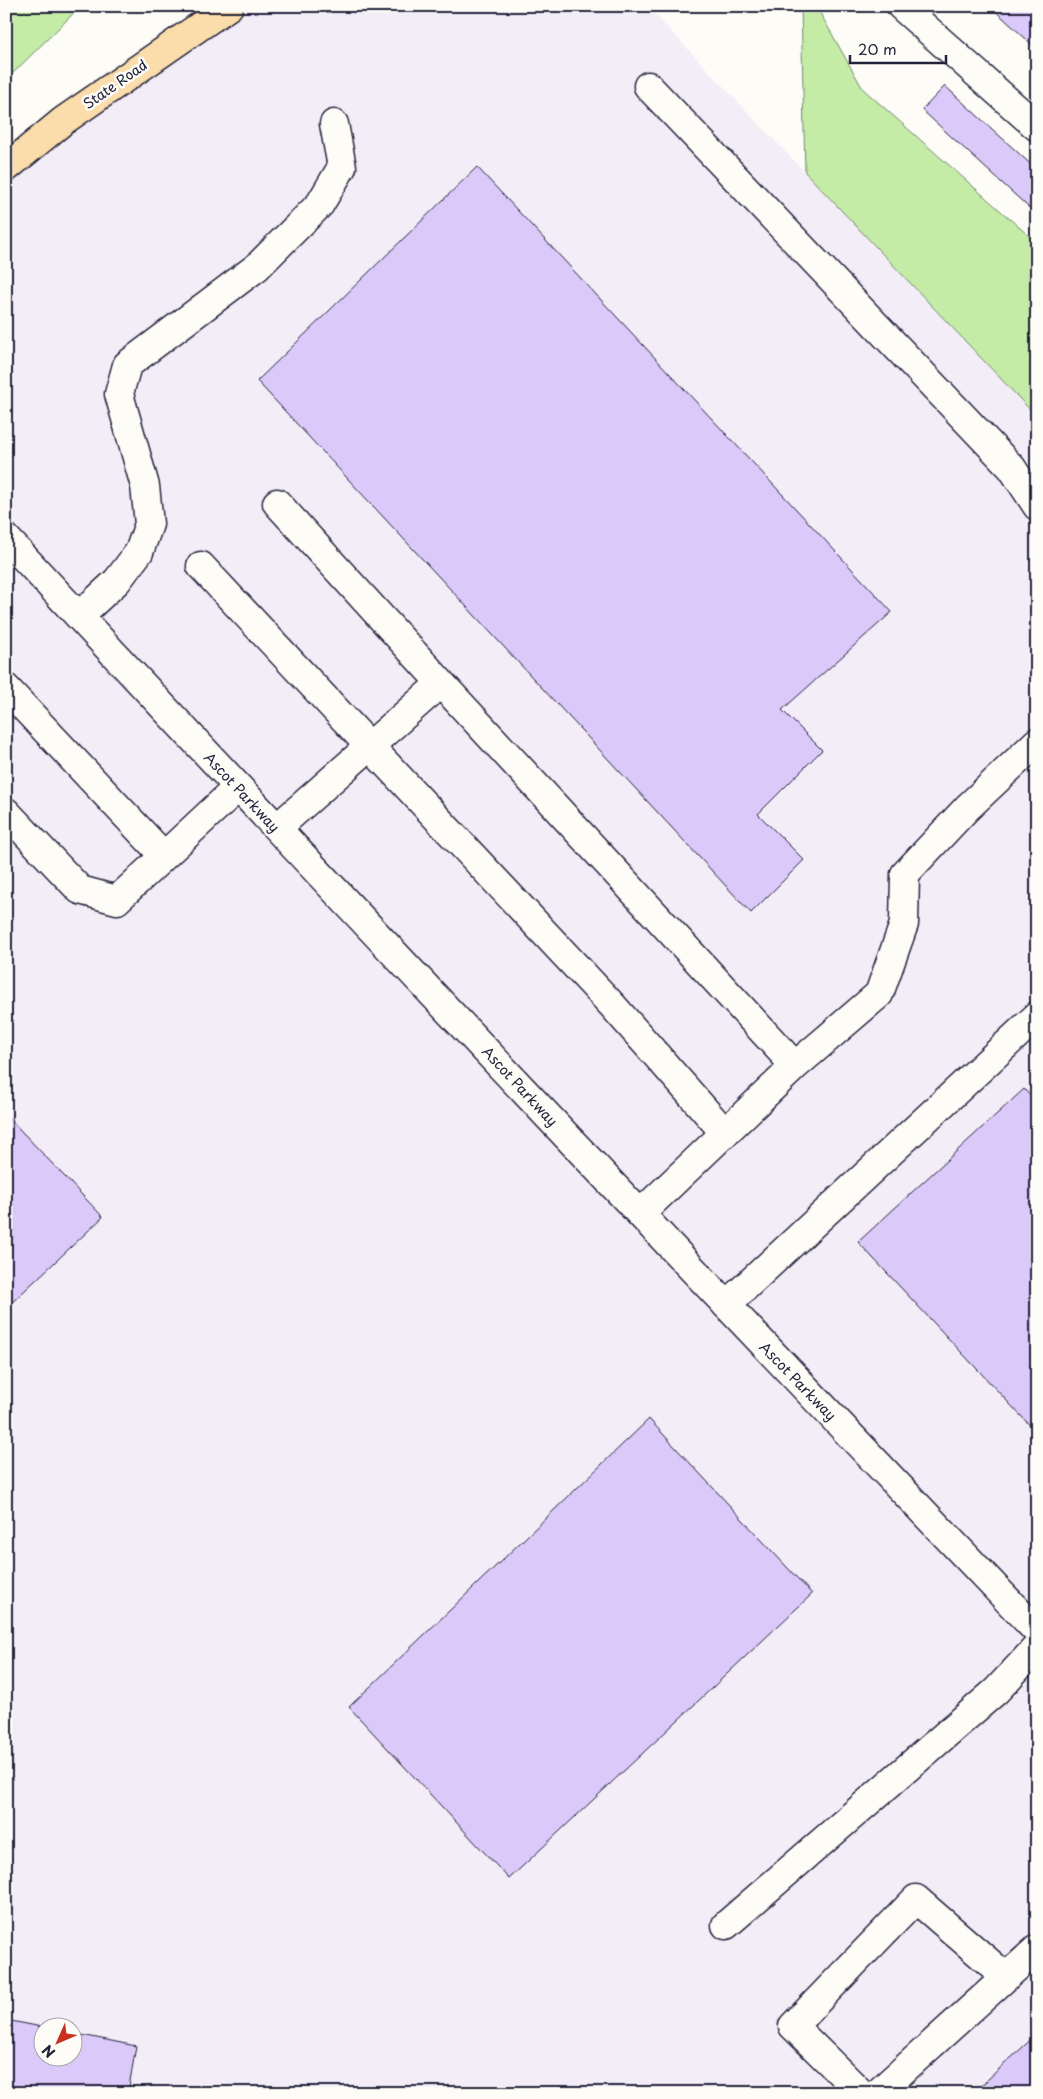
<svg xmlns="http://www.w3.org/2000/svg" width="1043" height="2099" font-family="'Playpen Sans',sans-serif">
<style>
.built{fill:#f3edf8;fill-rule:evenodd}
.green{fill:#c4eca7;stroke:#738771}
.building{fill:#dbc9fa;stroke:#22223b}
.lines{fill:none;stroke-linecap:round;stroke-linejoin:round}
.minor-casing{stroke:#22223b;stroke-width:31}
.major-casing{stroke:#22223b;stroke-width:31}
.minor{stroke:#fdfcf7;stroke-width:28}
.major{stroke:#fbddab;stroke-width:28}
.labels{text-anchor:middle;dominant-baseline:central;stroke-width:5;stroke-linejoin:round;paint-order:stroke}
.street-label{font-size:14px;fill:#22223b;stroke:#fdfcf7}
</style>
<rect width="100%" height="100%" fill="#fdfcf7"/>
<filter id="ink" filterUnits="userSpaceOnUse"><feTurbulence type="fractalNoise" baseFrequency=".02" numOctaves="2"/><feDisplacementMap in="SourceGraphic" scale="10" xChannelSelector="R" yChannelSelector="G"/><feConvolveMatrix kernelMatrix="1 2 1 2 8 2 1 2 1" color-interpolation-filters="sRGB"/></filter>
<g filter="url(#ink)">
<path class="built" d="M229,6H647L1037,417V2093H6V160ZM42,2026H72V2056H42Z"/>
<path class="green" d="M6,6H81L6,80Z
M801,6H816L863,89L1037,243V417L805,172Z"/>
<path class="building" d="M990,6H1037V49Z
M945,86L1037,170V215L922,110Z
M477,167L892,612L782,710L822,750L758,814L804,860L751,913L257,381Z
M1024,1089L1037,1103V1433L858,1242Z
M6,1115L103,1217L6,1308Z
M649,1419L812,1594L509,1879L349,1707Z
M6,2020L42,2027V2056H72V2033L136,2046L128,2093H6Z
M1037,2034V2093H973Z"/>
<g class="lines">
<g class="minor-casing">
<path id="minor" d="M901,6L1037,127
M648,86L1012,468L1037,506
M6,538C347,905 691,1269 1037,1631
M201,566L613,1006L725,1133
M79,616L117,581L139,552L149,524L145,486L119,394L127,365L257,267L320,204L342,167L334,124
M441,683L795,1066L640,1214
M6,688L164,856
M6,812L80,890L117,900L238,787
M277,828L441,683L277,503
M795,1066L879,994L904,924L905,874L967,808L1037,742
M726,1305L1037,1016
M726,1925L996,1691L1037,1647
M861,2093L793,2026L916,1899L1006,1977
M878,2093L1037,1949"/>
</g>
<g class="major-casing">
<path id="major" d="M6,168L63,121L229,6"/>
</g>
<use href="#minor" class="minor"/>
<use href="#major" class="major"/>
</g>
</g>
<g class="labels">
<g class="street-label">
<text transform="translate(115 84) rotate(-35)">State Road</text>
<text transform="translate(242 792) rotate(47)">Ascot Parkway</text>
<text transform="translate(520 1086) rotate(47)">Ascot Parkway</text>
<text transform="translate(798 1381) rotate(46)">Ascot Parkway</text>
</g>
</g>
<rect width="1043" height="2099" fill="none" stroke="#fdfcf7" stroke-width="25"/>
<rect x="12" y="12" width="1018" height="2074" fill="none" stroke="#22223b" stroke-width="2" filter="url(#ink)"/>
<g transform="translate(58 2042) rotate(225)"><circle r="24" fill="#fdfcf7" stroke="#a5a5ac"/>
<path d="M0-4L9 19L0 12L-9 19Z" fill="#c8321e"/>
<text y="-8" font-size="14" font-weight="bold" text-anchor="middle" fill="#22223b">N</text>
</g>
<path d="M850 55v8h96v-8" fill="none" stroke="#22223b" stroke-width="2.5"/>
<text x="858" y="55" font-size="15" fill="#22223b" stroke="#fdfcf7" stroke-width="4" paint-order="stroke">20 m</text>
</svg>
